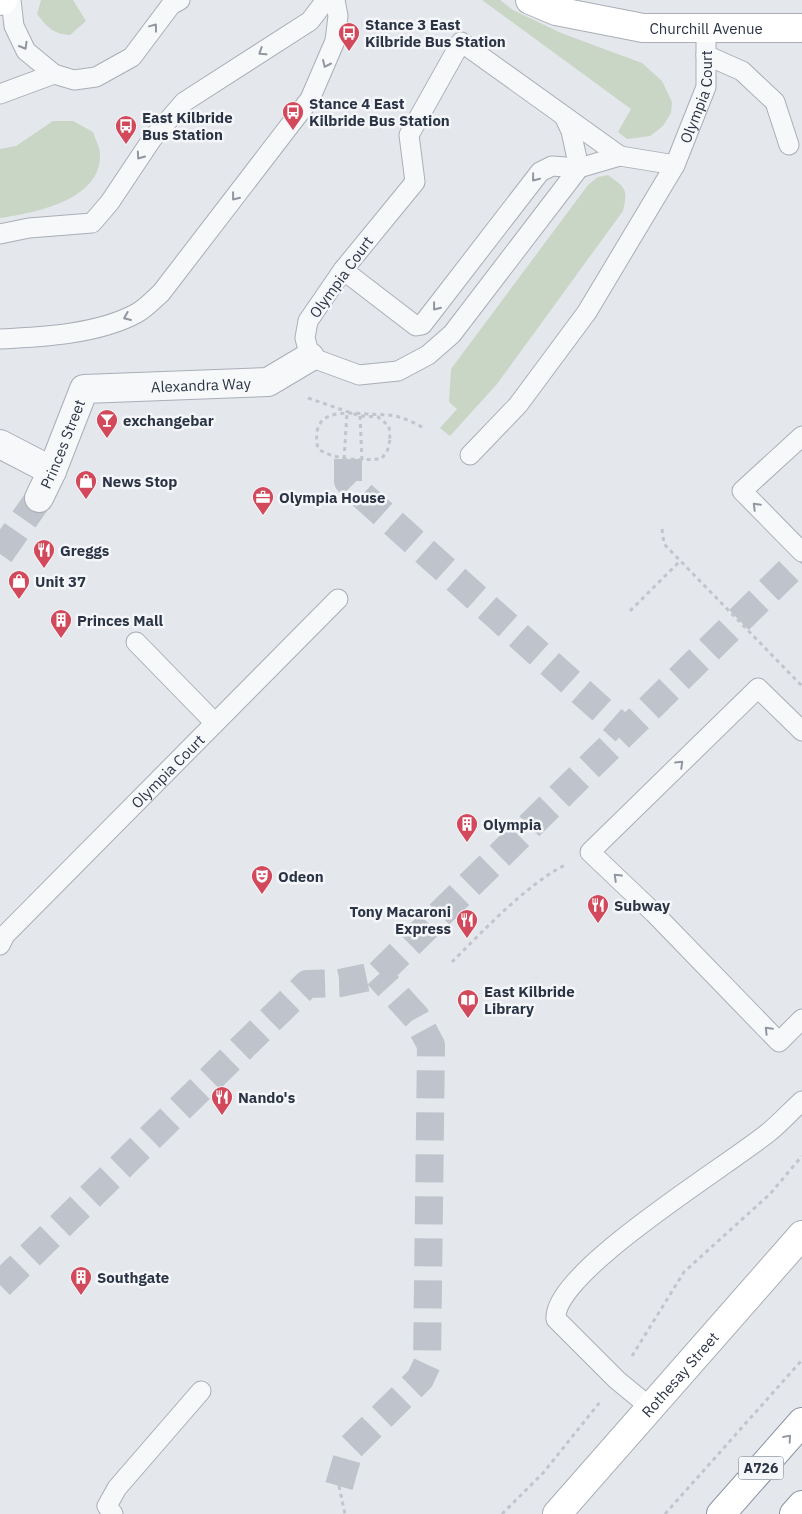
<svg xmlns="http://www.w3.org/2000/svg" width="802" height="1514" font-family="'IBM Plex Sans',sans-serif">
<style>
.green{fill:#c9d6c5}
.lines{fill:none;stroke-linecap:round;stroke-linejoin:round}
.street-tunnel{stroke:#bfc3cb;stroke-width:28;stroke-dasharray:28 14;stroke-linecap:butt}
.lane-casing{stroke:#a9aeb7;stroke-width:21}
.street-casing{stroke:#a9aeb7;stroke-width:30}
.secondary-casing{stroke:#a9aeb7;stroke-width:30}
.highway-casing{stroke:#8b94a3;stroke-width:30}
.path{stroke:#c2c5cb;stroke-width:3;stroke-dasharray:4 4;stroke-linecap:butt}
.lane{stroke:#f7f8fa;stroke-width:19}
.street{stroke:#f7f8fa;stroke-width:28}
.secondary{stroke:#fff;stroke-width:28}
.highway{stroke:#fff;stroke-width:28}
.path-bridge{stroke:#c2c5cb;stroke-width:3;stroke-dasharray:4 4;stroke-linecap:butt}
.oneway{stroke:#9196a0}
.oneway2{stroke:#959aa2}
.labels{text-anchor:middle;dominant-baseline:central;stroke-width:5;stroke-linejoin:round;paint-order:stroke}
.shield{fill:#f4f6f9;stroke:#676e7b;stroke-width:1}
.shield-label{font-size:14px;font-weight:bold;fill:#2b3445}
.poi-label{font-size:15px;font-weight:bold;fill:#2b3445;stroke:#f4f6f9;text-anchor:start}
.street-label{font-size:15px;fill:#2b3445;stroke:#f4f6f9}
</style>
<rect width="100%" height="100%" fill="#e4e7ec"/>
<path class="green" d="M41,0H73L86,21L70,35C53,34 47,27 37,14Z
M482,0H500L513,10L561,33L642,63L662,81L672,102L671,113L663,126L650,136L627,139L618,132L631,109Z
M53,121H73L93,132C95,139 100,147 100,155C101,200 35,213 0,218V149L16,146Z
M608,175C626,188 628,189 623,211L497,384L450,436L440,428L457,409L449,402L451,369L588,185L598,177Z"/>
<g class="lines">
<path class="street-tunnel" d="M348,459V481L362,495L625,731
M0,554L39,498
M0,1285L307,984L340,983L378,975L802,558
M339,1486L350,1448L420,1379L427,1364L431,1045L416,1017L378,975"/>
<g class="lane-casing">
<g id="lane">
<path d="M11,0L14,26L26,51L54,74L74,80L96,77L132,57L171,5L180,0"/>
<path d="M461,42L620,156L579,168L452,334L428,355L398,371L359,375L310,357L305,338L308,321L343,270L415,182L409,135Z"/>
<path d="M706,55L742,71L775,102L789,145"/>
<path d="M0,94L54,74"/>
<path d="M564,116L571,131L579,168"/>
<path d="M620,156L675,165"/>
<path d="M0,234L29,228L92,223L110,202L152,139L184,102L310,21L326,0"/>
<path d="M343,270L416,326L422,325L540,172L552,166L579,168"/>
<path d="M0,339C43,337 99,334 137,313C146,308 153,300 161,293L310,99L335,41L338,16L335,0"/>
<path d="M802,436L742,491L802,552"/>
<path id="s1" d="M470,455L518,405L587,312L675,165L706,87V27"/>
<path d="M136,642L215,723"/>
<path d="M802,731L758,688L590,852L654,913L779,1042L802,1019"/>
<path id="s2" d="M0,945L5,935L338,599"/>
<path d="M651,1408L617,1380L556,1319C552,1272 731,1164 769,1132C780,1123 791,1111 802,1101"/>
<path d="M113,1514L107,1506L117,1488L201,1391"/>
</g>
</g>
<g class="street-casing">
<g id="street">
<path d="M0,444L52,471"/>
<path id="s3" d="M39,498L52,471L84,389L268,382L310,357"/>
</g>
</g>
<g class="secondary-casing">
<g id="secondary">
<path id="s4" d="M530,0L556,11L643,28H802"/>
<path d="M0,1L3,0"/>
<path id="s5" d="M557,1514L802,1235"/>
</g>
</g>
<g class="highway-casing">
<path id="highway" d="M721,1514L802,1422
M794,1514L802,1505"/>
</g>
<path class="path" d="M308,398L360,416L378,417L389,426L390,440
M360,416L362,460
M344,459L347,412
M662,529L664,544L802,686
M630,611L680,561
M452,962C483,931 527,884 565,865
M632,1356L684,1272L770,1194L802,1156
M339,1486L345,1514
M502,1514L544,1472L600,1402
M665,1514L802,1360"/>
<use href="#lane" class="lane"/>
<use href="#street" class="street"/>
<use href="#secondary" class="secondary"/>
<use href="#highway" class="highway"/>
<path class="path-bridge" d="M390,440L387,452L381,459C359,460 338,461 318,449C310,410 339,412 368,414C378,415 389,414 399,417C407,419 416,424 424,428"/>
</g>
<defs><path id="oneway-chevron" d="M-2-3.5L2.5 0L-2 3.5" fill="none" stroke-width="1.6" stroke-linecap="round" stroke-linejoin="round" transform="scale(1.25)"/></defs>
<g class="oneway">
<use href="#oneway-chevron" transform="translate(154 27) rotate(-53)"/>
<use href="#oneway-chevron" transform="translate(24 46) rotate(60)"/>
<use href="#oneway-chevron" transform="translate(262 52) rotate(147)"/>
<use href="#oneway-chevron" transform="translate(326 64) rotate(114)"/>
<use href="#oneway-chevron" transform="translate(140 156) rotate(125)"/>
<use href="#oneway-chevron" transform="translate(535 178) rotate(129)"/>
<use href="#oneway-chevron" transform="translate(235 197) rotate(128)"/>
<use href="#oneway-chevron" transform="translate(436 307) rotate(128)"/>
<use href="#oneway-chevron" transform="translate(127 317) rotate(157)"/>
<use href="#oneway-chevron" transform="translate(756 506) rotate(-135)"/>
<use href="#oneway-chevron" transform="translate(680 764) rotate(-44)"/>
<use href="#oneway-chevron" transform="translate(617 877) rotate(-136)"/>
<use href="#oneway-chevron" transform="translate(768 1030) rotate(-134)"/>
</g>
<use class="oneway2" href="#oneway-chevron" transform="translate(788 1438) rotate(-49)"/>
<defs>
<g id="bus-pin" transform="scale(1.125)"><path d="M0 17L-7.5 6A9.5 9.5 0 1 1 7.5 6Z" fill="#d1495b" stroke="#f4f6f9"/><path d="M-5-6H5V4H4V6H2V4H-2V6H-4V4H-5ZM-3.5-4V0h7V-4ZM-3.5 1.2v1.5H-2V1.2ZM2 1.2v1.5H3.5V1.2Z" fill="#fff"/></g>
<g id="bar-pin" transform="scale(1.125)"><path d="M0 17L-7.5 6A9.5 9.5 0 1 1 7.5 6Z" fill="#d1495b" stroke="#f4f6f9"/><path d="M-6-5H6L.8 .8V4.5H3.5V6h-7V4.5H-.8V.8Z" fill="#fff"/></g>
<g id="shop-pin" transform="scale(1.125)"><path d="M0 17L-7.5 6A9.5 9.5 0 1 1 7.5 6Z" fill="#d1495b" stroke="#f4f6f9"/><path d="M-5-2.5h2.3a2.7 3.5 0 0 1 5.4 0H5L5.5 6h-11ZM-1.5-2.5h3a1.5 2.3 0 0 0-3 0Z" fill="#fff"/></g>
<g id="office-pin" transform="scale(1.125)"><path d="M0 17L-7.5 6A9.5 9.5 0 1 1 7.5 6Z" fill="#d1495b" stroke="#f4f6f9"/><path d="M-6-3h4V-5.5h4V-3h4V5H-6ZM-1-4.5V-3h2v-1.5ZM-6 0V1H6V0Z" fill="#fff"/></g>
<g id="restaurant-pin" transform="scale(1.125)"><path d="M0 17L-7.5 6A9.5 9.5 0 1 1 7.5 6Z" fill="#d1495b" stroke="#f4f6f9"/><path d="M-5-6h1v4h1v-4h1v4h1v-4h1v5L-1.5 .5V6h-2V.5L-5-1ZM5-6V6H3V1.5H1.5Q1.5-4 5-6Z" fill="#fff"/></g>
<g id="building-pin" transform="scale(1.125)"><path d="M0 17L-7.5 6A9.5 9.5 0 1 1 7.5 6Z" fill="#d1495b" stroke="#f4f6f9"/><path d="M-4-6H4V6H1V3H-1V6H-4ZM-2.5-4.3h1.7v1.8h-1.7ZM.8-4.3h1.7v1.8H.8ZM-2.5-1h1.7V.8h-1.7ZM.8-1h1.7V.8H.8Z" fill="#fff"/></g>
<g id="theatre-pin" transform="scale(1.125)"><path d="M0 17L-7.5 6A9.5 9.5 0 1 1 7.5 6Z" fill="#d1495b" stroke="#f4f6f9"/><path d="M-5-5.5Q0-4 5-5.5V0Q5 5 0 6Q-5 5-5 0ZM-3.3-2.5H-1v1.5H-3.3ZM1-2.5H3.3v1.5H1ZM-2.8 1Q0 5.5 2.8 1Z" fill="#fff"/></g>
<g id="library-pin" transform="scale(1.125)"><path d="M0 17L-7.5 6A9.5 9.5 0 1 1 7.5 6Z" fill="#d1495b" stroke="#f4f6f9"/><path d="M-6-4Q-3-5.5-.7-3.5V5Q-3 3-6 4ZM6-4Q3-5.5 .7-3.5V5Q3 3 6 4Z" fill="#fff"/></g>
</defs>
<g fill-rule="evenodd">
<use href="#bus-pin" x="349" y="33"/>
<use href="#bus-pin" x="293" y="112"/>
<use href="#bus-pin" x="126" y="126"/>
<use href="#bar-pin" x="107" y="420"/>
<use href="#shop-pin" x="86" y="481"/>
<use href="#office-pin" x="263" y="497"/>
<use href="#restaurant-pin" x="44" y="550"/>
<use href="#shop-pin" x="19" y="581"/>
<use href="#building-pin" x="61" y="620"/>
<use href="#building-pin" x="467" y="824"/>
<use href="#theatre-pin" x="262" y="876"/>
<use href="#restaurant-pin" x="598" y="905"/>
<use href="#restaurant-pin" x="467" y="920"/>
<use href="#library-pin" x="468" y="1000"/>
<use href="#restaurant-pin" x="222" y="1097"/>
<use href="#building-pin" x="81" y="1277"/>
</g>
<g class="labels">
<rect class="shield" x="738.5" y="1456.5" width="45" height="23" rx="4"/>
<g class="shield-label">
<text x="761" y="1468">A726</text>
</g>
<g class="poi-label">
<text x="365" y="24">Stance 3 East<tspan x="365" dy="17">Kilbride Bus Station</tspan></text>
<text x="309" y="103">Stance 4 East<tspan x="309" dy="17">Kilbride Bus Station</tspan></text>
<text x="142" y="117">East Kilbride<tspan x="142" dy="17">Bus Station</tspan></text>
<text x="123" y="420">exchangebar</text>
<text x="102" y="481">News Stop</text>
<text x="279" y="497">Olympia House</text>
<text x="60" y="550">Greggs</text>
<text x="35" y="581">Unit 37</text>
<text x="77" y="620">Princes Mall</text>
<text x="483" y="824">Olympia</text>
<text x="278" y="876">Odeon</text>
<text x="614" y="905">Subway</text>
<text x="451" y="911" text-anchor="end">Tony Macaroni<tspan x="451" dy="17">Express</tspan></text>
<text x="484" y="991">East Kilbride<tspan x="484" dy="17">Library</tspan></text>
<text x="238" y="1097">Nando's</text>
<text x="97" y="1277">Southgate</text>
</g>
<g class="street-label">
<text stroke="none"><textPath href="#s4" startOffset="180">Churchill Avenue</textPath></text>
<text stroke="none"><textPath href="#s1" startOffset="429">Olympia Court</textPath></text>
<text transform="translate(341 277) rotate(-54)">Olympia Court</text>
<text stroke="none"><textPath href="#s3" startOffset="235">Alexandra Way</textPath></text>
<text stroke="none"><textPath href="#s3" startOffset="59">Princes Street</textPath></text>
<text stroke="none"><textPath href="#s2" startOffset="242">Olympia Court</textPath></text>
<text stroke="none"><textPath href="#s5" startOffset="186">Rothesay Street</textPath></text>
</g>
</g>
</svg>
